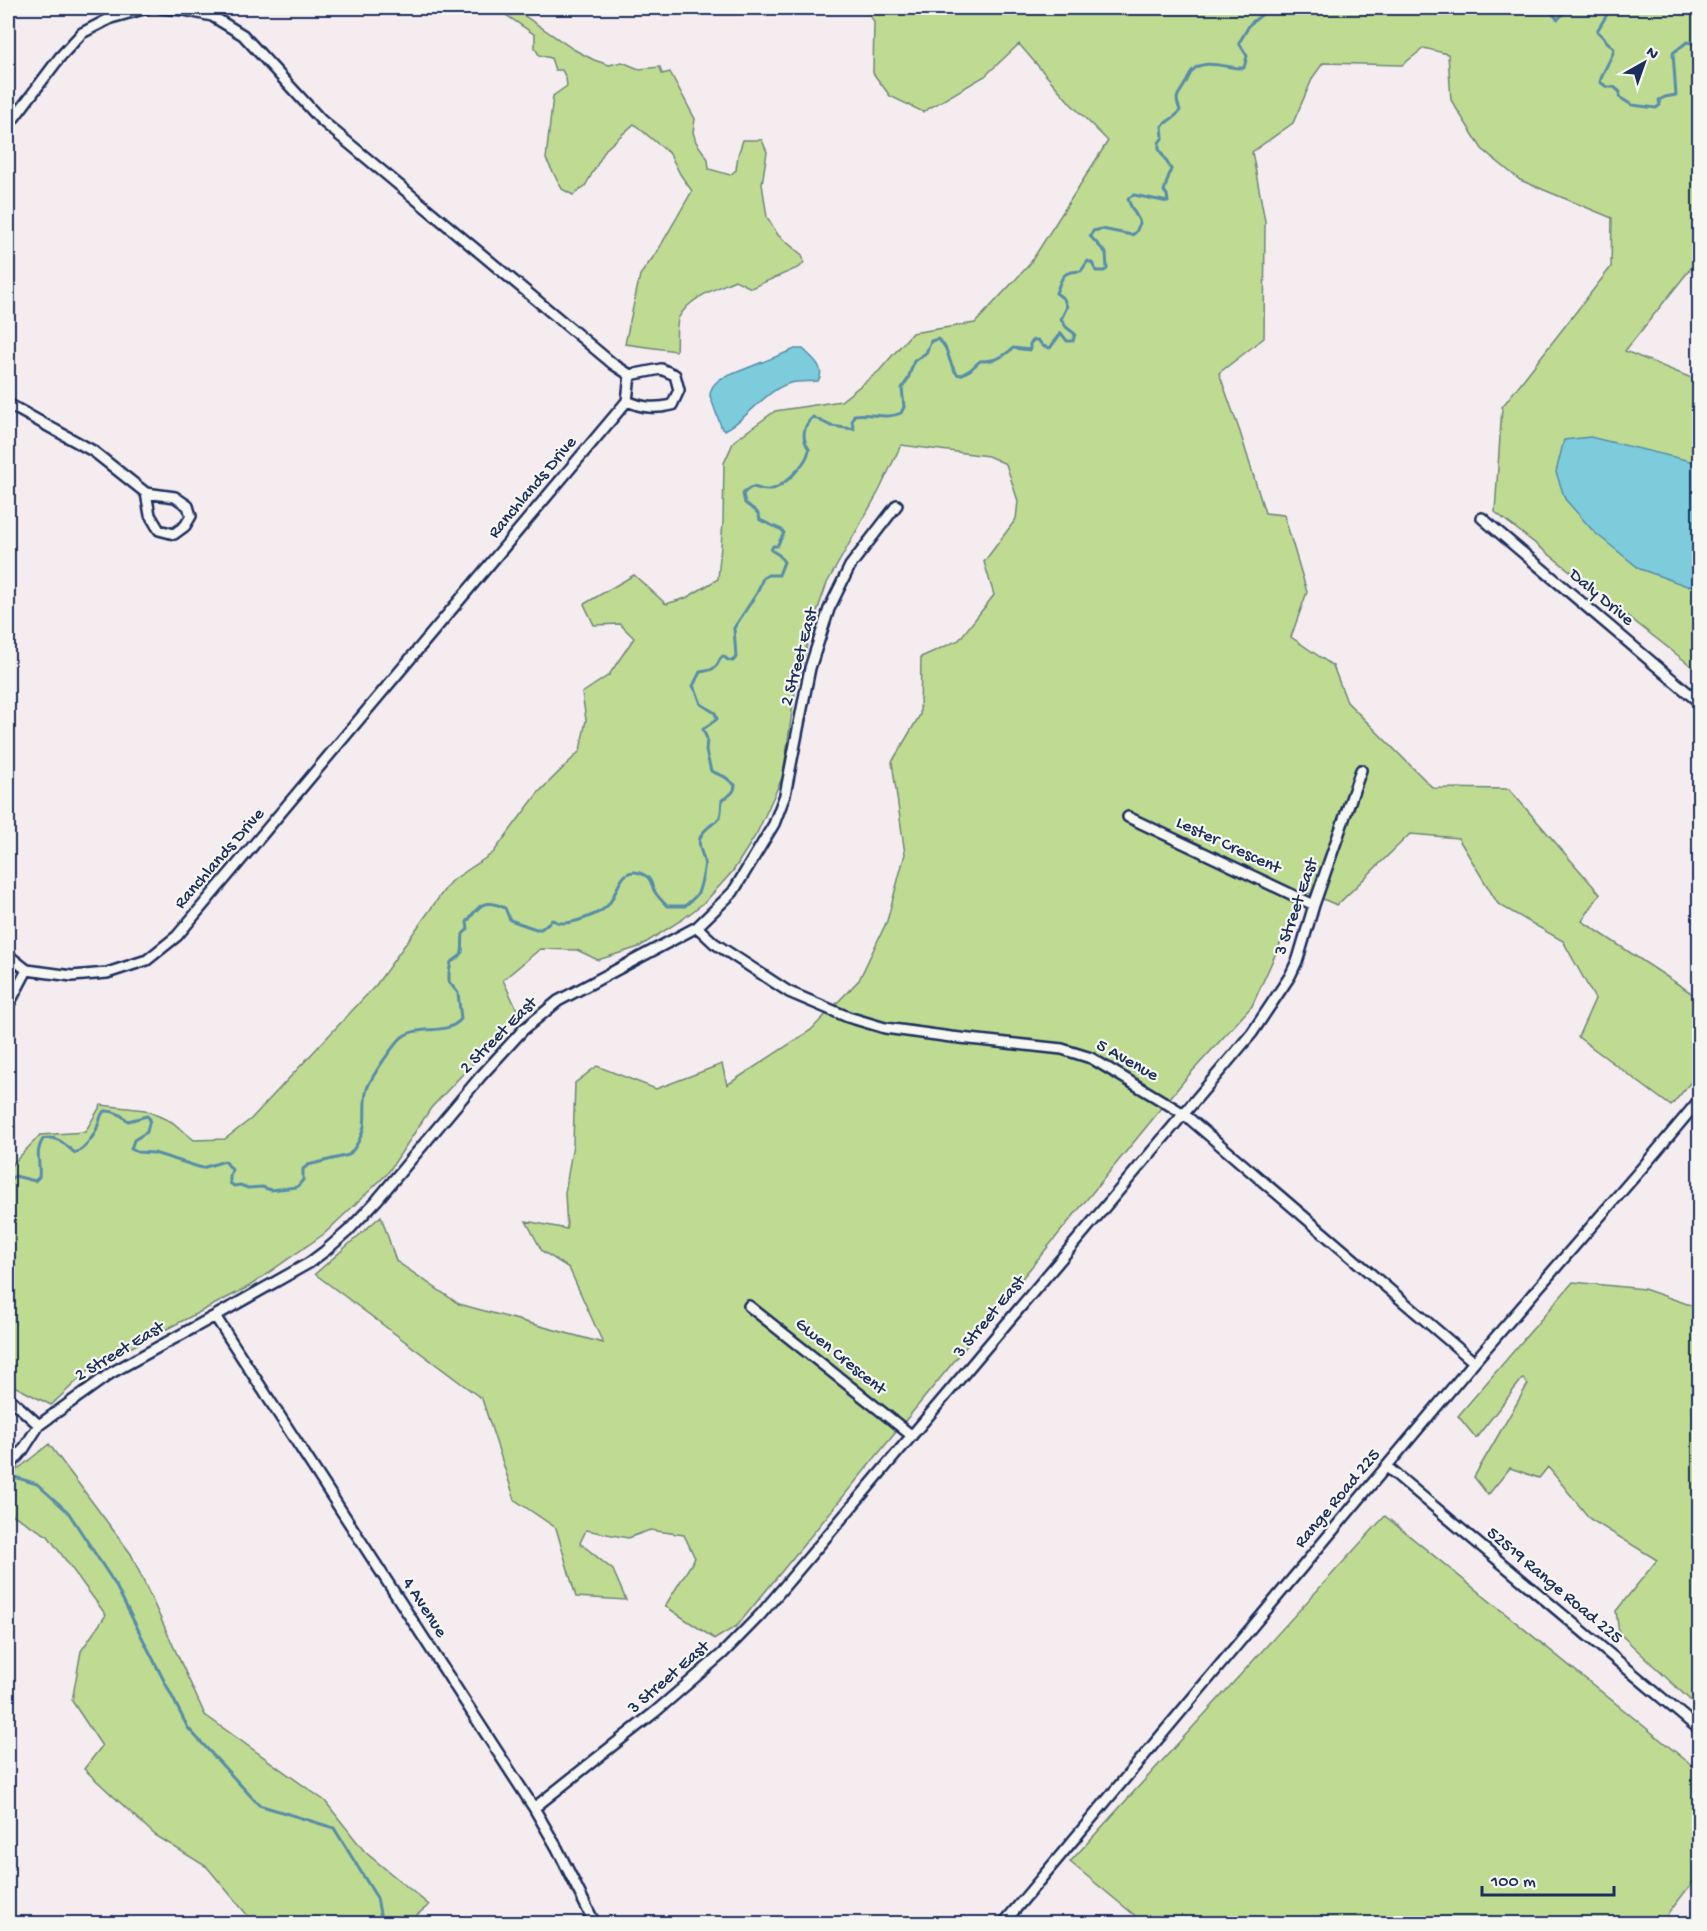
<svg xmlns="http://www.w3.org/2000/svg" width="1707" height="1931" font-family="'Gochi Hand',sans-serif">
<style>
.green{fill:#bfdb92;stroke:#6d8578;stroke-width:1.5}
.water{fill:#7dccdb;stroke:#568da9;stroke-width:1.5}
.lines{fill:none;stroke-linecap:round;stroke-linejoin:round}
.stream{stroke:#568da9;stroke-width:3}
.minor-casing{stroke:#1b2f5e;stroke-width:14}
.minor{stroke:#f6f6f2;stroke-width:9}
.labels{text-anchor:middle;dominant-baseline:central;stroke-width:4.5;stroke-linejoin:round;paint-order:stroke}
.street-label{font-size:18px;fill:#1b2f5e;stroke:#f6f6f2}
</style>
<rect width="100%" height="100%" fill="#f5ecf0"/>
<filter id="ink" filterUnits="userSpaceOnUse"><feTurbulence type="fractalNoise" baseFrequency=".0167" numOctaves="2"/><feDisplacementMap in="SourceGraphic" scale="12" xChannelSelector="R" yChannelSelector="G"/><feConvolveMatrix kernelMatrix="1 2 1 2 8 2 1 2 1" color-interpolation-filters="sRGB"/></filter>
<g filter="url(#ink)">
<path class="green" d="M496,8H513L573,49L594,60L609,65L622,62L639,69L660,67L662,74L670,72L695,119L693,132L696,142L708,159L709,169L730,175L736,170L738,155L743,140H762L767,152L762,184L767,217L778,235L802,255L804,262L800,267L751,288L735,280C716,289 690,297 679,317C675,325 677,342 676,351L625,344L640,275L657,252L692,191L680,174L670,154L634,124L606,149L585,186L573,195L562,189L546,159L553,96L567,86L566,78L562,70H555L551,58L539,55L535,48V35Z
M866,8H1137L1139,14L1152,8H1699V266L1695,263L1625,351L1699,381V667L1694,668L1495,512L1502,407L1611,267L1612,218L1520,180L1482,149L1451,100L1448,54L1424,48L1402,65L1323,63L1313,77L1293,123L1252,152L1265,221L1264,338L1219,373L1240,432L1265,513L1284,515L1307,592L1291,637L1333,666L1347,702L1433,788L1509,789L1600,894L1582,921L1699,998V1072L1671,1106L1578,1037L1595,999L1563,941L1498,904L1458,838L1410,834L1337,905L1304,891L1252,1006L1188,1076L737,1626L715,1639L665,1606L695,1558L684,1535L650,1530L628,1538L586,1530L580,1543L613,1570L626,1600L576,1597L556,1528L515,1500L482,1399L315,1274L381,1216L396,1261L459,1304L603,1343L569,1268L542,1251L526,1221L567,1229L565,1193L573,1144L575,1083L597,1066L656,1089L722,1064L727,1085L811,1030L859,980L887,921L905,854L892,762L920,715L921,657L959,640L994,595L984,562L1016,519L1018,501L1006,464L988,456L901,445L879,491L827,583L812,626L795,691L783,776L757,833L733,871L706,901L683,919L639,947L598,960L577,950L540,949L503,980L519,1014L431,1108L387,1174L324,1234L248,1287L91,1368L51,1405L8,1383V1169L40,1135L85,1132L101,1105L145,1110L172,1122L194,1140L225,1139L251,1119L376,985L450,882L493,853L538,793L580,751L586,720L582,693L609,675L634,638L620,624L594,625L584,604L634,575L666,604L686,598L718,579L723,523L724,463L734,441L775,411L841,401L879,371L912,333L975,323L1029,265L1108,141L1071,104L1019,44L985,76L923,112L890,96L873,73L874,22Z
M1573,1282L1644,1289L1699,1308V1699L1690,1700L1619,1633L1616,1611L1657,1560L1590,1519L1548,1467L1539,1478L1510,1468L1488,1495L1474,1477L1528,1384L1523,1378L1476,1438L1458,1416Z
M49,1444L131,1554L205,1715L325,1801L365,1852L429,1905L407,1923H254L207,1867L155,1835L84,1769L102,1746L72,1701L81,1651L106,1615L48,1536L8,1512V1477Z
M1385,1516L1699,1771V1874L1661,1923H1144L1070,1862Z"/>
<path class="water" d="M795,349H803C811,357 827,368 818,381C809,382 799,381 790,383C764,391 749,418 725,430L722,429L710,396C710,388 714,384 720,379Z
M1590,437L1699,463V585L1687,586L1640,569L1594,532L1565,499L1556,472L1564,440Z"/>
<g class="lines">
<path class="stream" d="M1551,8L1550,12L1558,19L1569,8
M1578,8H1588
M1604,8L1608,13L1597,31L1614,49C1611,61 1603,70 1600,82L1607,87H1614L1620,92L1619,97L1632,105L1656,108L1660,105L1659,100L1665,97L1676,95L1673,53L1687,42L1700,45
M8,1196L11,1188L10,1179L15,1176L35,1181L39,1177C41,1162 34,1153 43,1139C58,1135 64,1144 75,1153C85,1149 95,1135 98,1125C101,1119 99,1117 104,1111C114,1110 121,1115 128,1121L147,1116L150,1119L147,1132L134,1140L131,1149L137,1152L154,1153L202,1168L225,1161L232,1170L230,1176V1183L234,1186L240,1185L248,1188L262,1187L271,1190L297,1187L303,1180V1169L308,1165L349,1155C356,1147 362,1137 364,1126C366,1114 363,1101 367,1089C371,1077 392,1047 401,1038C419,1023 446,1037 461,1019L458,993L449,982V972L451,962C467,954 461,950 463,934L468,929L467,922C479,905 484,898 505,908L510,920L536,929H541L552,920C555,921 558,923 561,923C572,924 601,914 608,905C619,892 620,861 646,876C652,879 651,886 655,892C658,897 662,901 667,906H685C689,902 695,898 698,893C700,888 706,866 704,861C703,853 697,847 700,838C704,827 714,825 719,818C722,815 721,806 722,800C728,796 735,793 735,785L725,777L711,771L706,751L707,739L703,729L717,719L715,713L701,704L697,693L693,686L700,672C705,671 713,671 716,666C720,662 718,659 723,656L728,660L733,661L736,657L734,628L757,593L763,578L768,575H779L784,562L779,555L771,550L773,546H777L784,533L782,530L760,520C759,510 752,509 745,503L743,494C754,481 756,491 768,490C782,489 808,463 809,449C801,438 803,426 813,417L831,426L854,429L852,422L854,415C870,412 887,420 901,413L904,407L902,388L908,379L914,361L926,353L931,341L938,339C950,348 947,362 957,374L961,375L970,370L980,361C995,361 1002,358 1013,348L1030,350V344L1033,340H1038L1043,346L1050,348L1061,333L1067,341H1073L1075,334L1066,327L1061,319L1067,307L1064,299L1056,293C1063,276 1061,272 1081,271L1088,261L1092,263L1096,271H1104L1107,269L1106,253L1090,236L1093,231L1102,229L1132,235L1136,232L1140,223C1137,215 1129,206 1128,198L1134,195L1168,202L1167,195L1164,191L1171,169L1159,149V143L1163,137L1162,126C1168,120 1177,117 1180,110C1174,95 1178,97 1185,84C1188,80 1189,75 1192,71C1204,57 1228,69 1244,68L1247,56L1239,43L1250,24L1270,8
M8,1475L37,1484L68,1512L115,1584L188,1728L259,1805L334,1828L377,1898L382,1924"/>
<g class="minor-casing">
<path id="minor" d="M161,8L184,10L212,16L243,35L321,120L613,364L630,375
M8,126L60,57L82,33L111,18L147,8
M627,401C643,408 655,409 672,405L679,390L675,375L661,369L630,375
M8,404L93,451L146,493L175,497L188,506L191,516L185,526L174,534L159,530L150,515L146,493
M1482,518L1700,703
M1128,817L1314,905
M697,927L714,943L789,992L848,1017L885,1028L951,1037L1062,1049L1091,1058L1184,1114L1474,1362
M8,955L27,970L72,976L107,973L147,960L177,936L627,401L630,375
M8,1006L27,970
M749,1306L911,1435
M215,1316L534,1808L557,1848L595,1924
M8,1397L39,1425
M1387,1467L1700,1730
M8,1468L23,1450L39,1425L111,1373L215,1316L309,1263L325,1251L348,1231L377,1200L480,1077L523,1030L558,1001L697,927L733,892L774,824L785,795L810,668L829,609L850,566L897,505
M534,1808L655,1712L722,1654L761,1614L1252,1033L1290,976L1298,959L1314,905L1361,770
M1003,1924L1474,1362L1654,1154L1700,1099"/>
</g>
<use href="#minor" class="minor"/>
</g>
</g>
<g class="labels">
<g class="street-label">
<text transform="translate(533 488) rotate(-50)">Ranchlands Drive</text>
<text transform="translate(1601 598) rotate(40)">Daly Drive</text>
<text transform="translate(800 657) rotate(-75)">2 Street East</text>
<text transform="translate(1228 846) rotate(25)">Lester Crescent</text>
<text transform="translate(220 859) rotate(-49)">Ranchlands Drive</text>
<text transform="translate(1297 907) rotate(-71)">3 Street East</text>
<text transform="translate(499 1036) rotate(-45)">2 Street East</text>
<text transform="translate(1127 1061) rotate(29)">5 Avenue</text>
<text transform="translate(990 1317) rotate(-50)">3 Street East</text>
<text transform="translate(120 1352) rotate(-31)">2 Street East</text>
<text transform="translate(840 1357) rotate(39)">Gwen Crescent</text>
<text transform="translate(1338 1499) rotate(-50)">Range Road 225</text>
<text transform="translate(1554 1586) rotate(40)">52519 Range Road 225</text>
<text transform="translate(424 1608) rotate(57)">4 Avenue</text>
<text transform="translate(669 1678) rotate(-41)">3 Street East</text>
</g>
</g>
<rect width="1707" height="1931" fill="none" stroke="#f6f6f2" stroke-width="30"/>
<rect x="15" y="15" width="1677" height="1901" fill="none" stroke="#1b2f5e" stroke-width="2" filter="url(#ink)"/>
<g transform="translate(1644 63) rotate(40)" stroke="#f6f6f2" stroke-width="4.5" paint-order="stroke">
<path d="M0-4.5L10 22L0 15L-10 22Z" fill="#1b2f5e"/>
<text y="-9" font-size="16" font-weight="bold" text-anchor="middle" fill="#1b2f5e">N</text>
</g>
<path d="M1482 1886v9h132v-9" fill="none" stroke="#1b2f5e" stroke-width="3"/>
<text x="1491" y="1886" font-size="18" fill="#1b2f5e" stroke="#f6f6f2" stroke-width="4.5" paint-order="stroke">100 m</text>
</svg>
